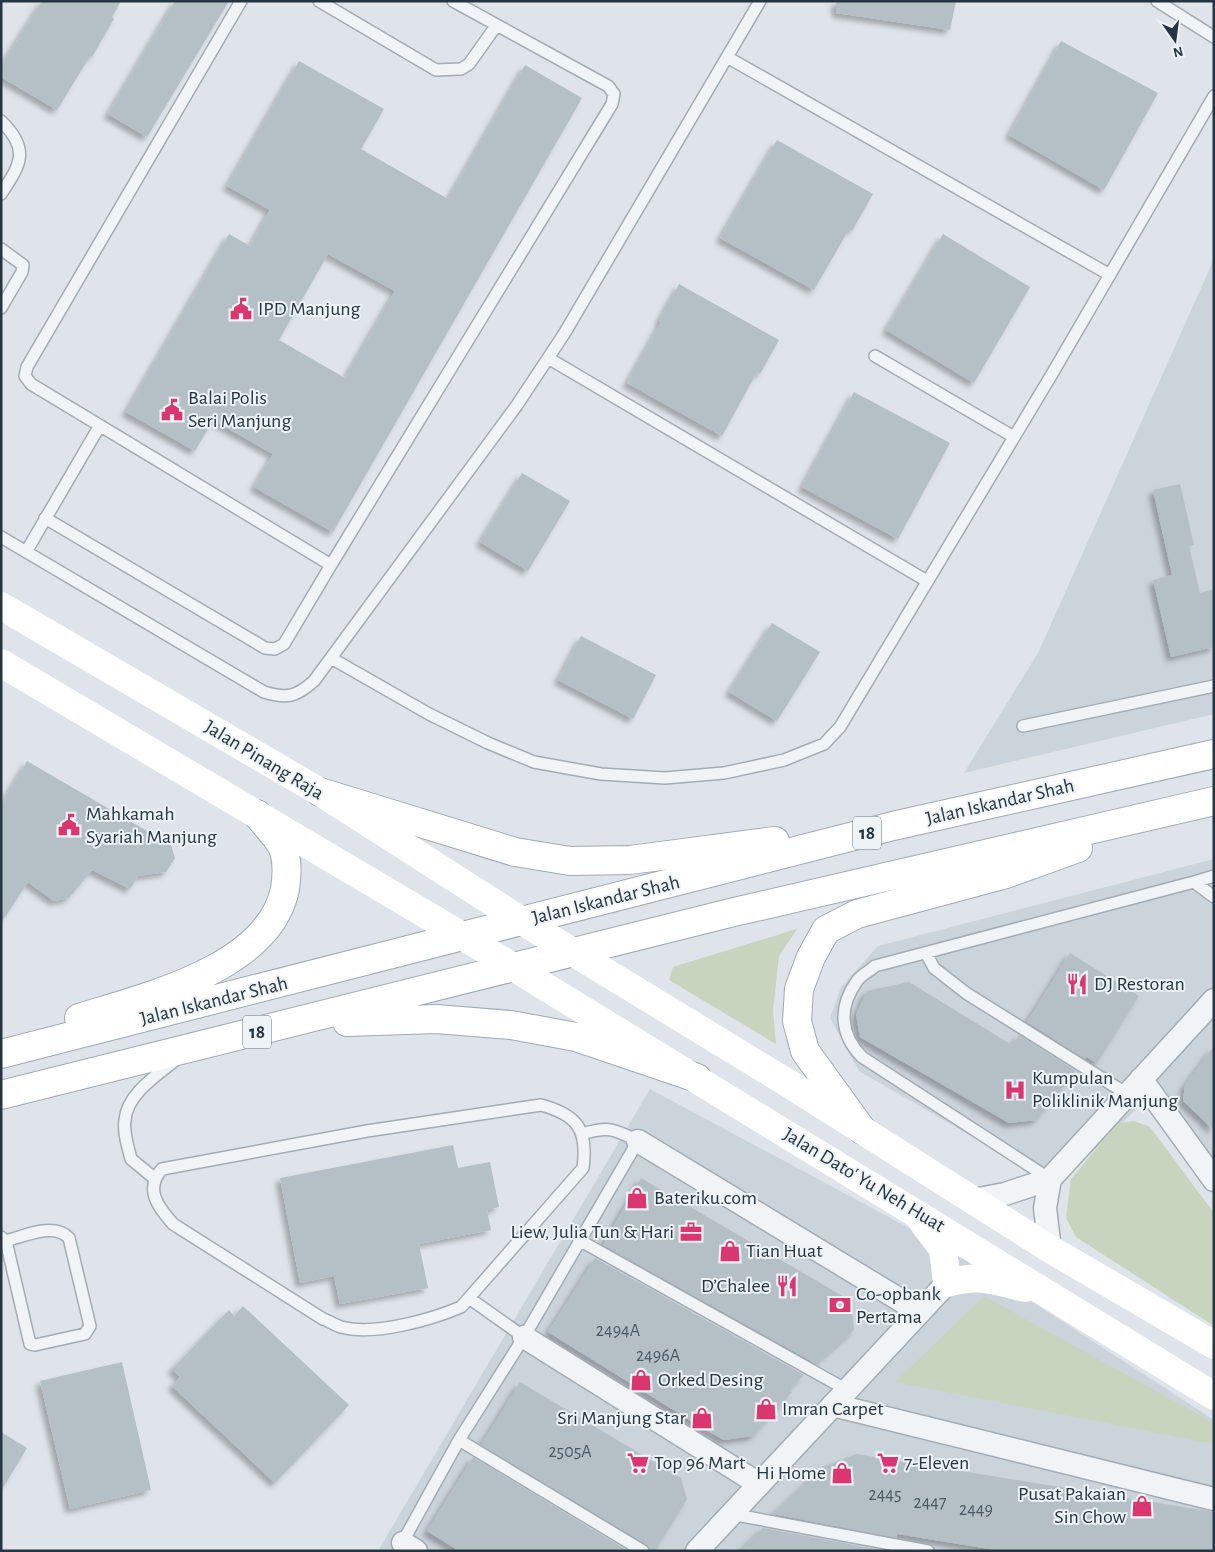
<svg xmlns="http://www.w3.org/2000/svg" width="1215" height="1552" font-family="'Alegreya Sans',sans-serif">
<style>
.built{fill:#ccd4db}
.green{fill:#c8d4be}
.building{fill:#b4bfc6;fill-rule:evenodd;filter:url(#shadow)}
.lines{fill:none;stroke-linecap:round;stroke-linejoin:round}
.service-casing{stroke:#a3acb3;stroke-width:14}
.minor-casing{stroke:#a3acb3;stroke-width:25}
.primary-casing{stroke:#9cabb6;stroke-width:30}
.service{stroke:#f1f4f7;stroke-width:11}
.minor{stroke:#f1f4f7;stroke-width:22}
.secondary{stroke:#fff;stroke-width:28}
.primary{stroke:#fff;stroke-width:28}
.labels{text-anchor:middle;dominant-baseline:central;stroke-width:4;stroke-linejoin:round;paint-order:stroke}
.number-label{font-size:18px;fill:#4a5862}
.shield{fill:#edf3f6;stroke:#626e77;stroke-width:1}
.shield-label{font-size:19px;font-weight:bold;fill:#263541}
.poi-label{font-size:20px;fill:#263541;stroke:#edf3f6;text-anchor:start}
.street-label{font-size:20px;fill:#263541;stroke:#edf3f6}
</style>
<defs>
<filter id="shadow"><feDropShadow dx="-4.5" dy="4.5" stdDeviation="2.5" flood-color="#0004"/></filter>
</defs>
<rect width="100%" height="100%" fill="#dee4e9"/>
<path class="built" d="M1214,259V714L964,773L1039,651Z
M1214,859V1176L1204,1186L1143,1103L1057,1186L859,1071L830,1018L841,987L878,946Z
M650,1089L965,1258L1214,1420V1551H378Z"/>
<path class="green" d="M797,929L779,956L773,1011L776,1044L669,980L673,967Z
M1134,1121L1150,1127L1214,1213V1326L1076,1237L1066,1218L1071,1179L1118,1123Z
M984,1296L1214,1423V1444L895,1382Z"/>
<path class="building" d="M42,1H121L112,17L114,19L92,57L90,56L57,110L1,77V66Z
M175,1H229L147,137L108,114Z
M836,1H956L950,30L836,13Z
M1061,41L1158,93L1104,190L1009,135Z
M299,61L384,109L361,149L448,199L525,65L582,98L333,532L254,487L273,454L213,420L195,451L126,412L229,234L250,246L270,210L227,186ZM328,254L395,291L345,378L279,340Z
M777,140L873,194L852,231L849,229L814,290L720,238Z
M943,234L1030,287L974,383L886,330Z
M679,284L779,340L760,374L757,372L722,436L627,383L661,322L659,321Z
M854,392L950,443L898,539L802,487Z
M522,473L570,501L528,571L480,542Z
M1180,484L1194,545L1189,546L1200,593L1214,589V647L1171,657L1153,580L1172,575L1153,490Z
M772,623L820,652L777,721L729,692Z
M581,636L656,675L633,719L558,680Z
M27,761L171,845L175,858L166,872L138,876L130,889L92,870L69,898L54,901L28,882L1,923V805Z
M1070,953L1139,996L1097,1063L1086,1057L1085,1059L1027,1022Z
M909,982L1012,1045L1019,1035L1076,1071L1036,1120L1009,1123L860,1037L856,1015L867,991Z
M1214,1046V1130L1183,1101L1185,1085Z
M453,1145L458,1168L490,1162L499,1207L487,1210L491,1230L419,1244L428,1288L340,1304L334,1276L300,1283L280,1178Z
M641,1178L851,1301L854,1330L816,1364L603,1245Z
M595,1258L804,1375L788,1390L792,1392L753,1436L724,1440L704,1429L548,1332Z
M243,1306L349,1405L275,1483L172,1386L180,1377L172,1369L229,1310L234,1316Z
M122,1362L151,1490L70,1509L40,1381Z
M520,1382L681,1478L687,1499L655,1551H650L647,1545L481,1445Z
M1,1432L27,1448L1,1491Z
M856,1454L1214,1512V1551H1002L897,1534V1538L773,1514L823,1467Z
M473,1457L628,1551H459L427,1531Z
M763,1528L886,1551H740Z"/>
<g class="lines">
<g class="service-casing">
<path id="service" d="M319,1L436,70L461,69L469,64L496,26
M1157,1L1214,37
M727,57L1110,275
M1,121C31,150 20,165 1,194
M1,249L23,265L22,272L1,308
M875,356L1014,437
M548,358L927,581
M45,518L265,648L275,649L284,644L331,565L31,384L25,376L27,367L241,1
M1,537L264,692C287,699 296,697 314,681L517,405L564,334L760,1
M26,552L99,427
M331,565L612,104L614,94L608,86L453,1
M331,658L429,714L488,743L534,762L601,774L665,778L724,773L784,760L824,744L840,727L1052,374L1214,96
M1023,726L1214,686
M1194,882L1214,876
M926,953L934,968L966,993L1127,1094
M541,1105C578,1115 588,1130 583,1168L461,1307C430,1320 374,1336 341,1327C335,1325 329,1321 323,1319L173,1224C158,1207 144,1189 162,1169L367,1131Z
M154,1178L131,1159C128,1147 123,1132 125,1120C127,1093 159,1074 178,1058
M1050,1179L862,1057C840,1035 838,1007 857,981C861,975 870,971 875,966L1194,882L1214,897
M1,1237L6,1241L30,1344L35,1345L85,1334L90,1326L69,1238C54,1222 24,1236 6,1241
M579,1240L847,1390
M469,1298L524,1337
M459,1440L643,1551
M731,1514L928,1551
M401,1545L459,1440L524,1337L638,1141C614,1129 609,1126 582,1134"/>
</g>
<g class="minor-casing">
<path id="minor" d="M1141,1079L1214,1180
M638,1141L920,1312
M1050,1179L1045,1208L1050,1249
M973,1200L1005,1194L1050,1179L1214,1000
M524,1337L759,1484
M833,1405L1214,1499
M403,1543L416,1551
M697,1551L947,1283"/>
</g>
<g class="primary-casing">
<path id="primary" d="M320,792L515,852L570,861L630,860L775,841
M79,1018C145,997 269,969 285,889C287,876 288,864 284,851C280,839 265,825 257,814
M347,1022L436,1019L511,1025L576,1037L697,1078
M1,1054L893,826L1214,754
M1,1095L734,912L1214,801
M862,1130L805,1051L797,1021L799,989L811,957L826,930L857,914L1006,874L1078,848"/>
</g>
<use href="#service" class="service"/>
<use href="#minor" class="minor"/>
<path class="secondary" d="M1,606L320,792L522,921L786,1082L1050,1249L1214,1345
M1,663L464,937L1214,1396
M922,1221L943,1249L947,1283C979,1274 994,1280 1025,1288"/>
<use href="#primary" class="primary"/>
</g>
<defs>
<g id="civic-bare" transform="scale(1.725)"><path d="M-.6-6.5H3V-4.5H.6V-3L4-1V1h2V6H-6V1h2V-1L-.6-3ZM-1.2 2.5V6h2.4V2.5Z" fill="#da366f" stroke="#edf3f6" stroke-width="2.5" paint-order="stroke"/></g>
<g id="restaurant-bare" transform="scale(1.725)"><path d="M-5-6h1v4h1v-4h1v4h1v-4h1v5L-1.5 .5V6h-2V.5L-5-1ZM5-6V6H3V1.5H1.5Q1.5-4 5-6Z" fill="#da366f" stroke="#edf3f6" stroke-width="2.5" paint-order="stroke"/></g>
<g id="hospital-bare" transform="scale(1.725)"><path d="M-5-5h3v3.5h4V-5h3V5h-3V1.5h-4V5h-3Z" fill="#da366f" stroke="#edf3f6" stroke-width="2.5" paint-order="stroke"/></g>
<g id="shop-bare" transform="scale(1.725)"><path d="M-5-2.5h2.3a2.7 3.5 0 0 1 5.4 0H5L5.5 6h-11ZM-1.5-2.5h3a1.5 2.3 0 0 0-3 0Z" fill="#da366f" stroke="#edf3f6" stroke-width="2.5" paint-order="stroke"/></g>
<g id="office-bare" transform="scale(1.725)"><path d="M-6-3h4V-5.5h4V-3h4V5H-6ZM-1-4.5V-3h2v-1.5ZM-6 0V1H6V0Z" fill="#da366f" stroke="#edf3f6" stroke-width="2.5" paint-order="stroke"/></g>
<g id="bank-bare" transform="scale(1.725)"><path d="M-6-4H6V4H-6ZM0-2.3a2.3 2.3 0 1 0 0 4.6a2.3 2.3 0 1 0 0-4.6Z" fill="#da366f" stroke="#edf3f6" stroke-width="2.5" paint-order="stroke"/></g>
<g id="supermarket-bare" transform="scale(1.725)"><path d="M-6-5.5h2.5l.6 2H6L4.5 2H-2.5L-4.4-4H-6ZM-1.5 3.2a1.3 1.3 0 1 0 .1 0ZM3 3.2a1.3 1.3 0 1 0 .1 0Z" fill="#da366f" stroke="#edf3f6" stroke-width="2.5" paint-order="stroke"/></g>
</defs>
<g fill-rule="evenodd">
<use href="#civic-bare" x="241" y="309"/>
<use href="#civic-bare" x="172" y="410"/>
<use href="#civic-bare" x="69" y="825"/>
<use href="#restaurant-bare" x="1077" y="984"/>
<use href="#hospital-bare" x="1015" y="1090"/>
<use href="#shop-bare" x="637" y="1198"/>
<use href="#office-bare" x="691" y="1232"/>
<use href="#shop-bare" x="730" y="1251"/>
<use href="#restaurant-bare" x="787" y="1286"/>
<use href="#bank-bare" x="840" y="1305"/>
<use href="#shop-bare" x="641" y="1380"/>
<use href="#shop-bare" x="766" y="1409"/>
<use href="#shop-bare" x="702" y="1418"/>
<use href="#supermarket-bare" x="638" y="1463"/>
<use href="#supermarket-bare" x="888" y="1463"/>
<use href="#shop-bare" x="842" y="1473"/>
<use href="#shop-bare" x="1142" y="1506"/>
</g>
<g class="labels">
<g class="number-label">
<text x="618" y="1331">2494A</text>
<text x="658" y="1356">2496A</text>
<text x="570" y="1452">2505A</text>
<text x="885" y="1495">2445</text>
<text x="930" y="1503">2447</text>
<text x="976" y="1510">2449</text>
</g>
<g class="shield">
<rect x="853" y="816.5" width="28" height="33" rx="4"/>
<rect x="243" y="1015.5" width="28" height="33" rx="4"/>
</g>
<g class="shield-label">
<text x="867" y="833">18</text>
<text x="257" y="1032">18</text>
</g>
<g class="poi-label">
<text x="258" y="309">IPD Manjung</text>
<text x="188" y="398">Balai Polis<tspan x="188" dy="23">Seri Manjung</tspan></text>
<text x="86" y="814">Mahkamah<tspan x="86" dy="23">Syariah Manjung</tspan></text>
<text x="1094" y="984">DJ Restoran</text>
<text x="1032" y="1078">Kumpulan<tspan x="1032" dy="23">Poliklinik Manjung</tspan></text>
<text x="654" y="1198">Bateriku.com</text>
<text x="674" y="1232" text-anchor="end">Liew, Julia Tun &amp; Hari</text>
<text x="746" y="1251">Tian Huat</text>
<text x="770" y="1286" text-anchor="end">D’Chalee</text>
<text x="856" y="1294">Co-opbank<tspan x="856" dy="23">Pertama</tspan></text>
<text x="658" y="1380">Orked Desing</text>
<text x="782" y="1409">Imran Carpet</text>
<text x="686" y="1418" text-anchor="end">Sri Manjung Star</text>
<text x="654" y="1463">Top 96 Mart</text>
<text x="904" y="1463">7-Eleven</text>
<text x="826" y="1473" text-anchor="end">Hi Home</text>
<text x="1126" y="1494" text-anchor="end">Pusat Pakaian<tspan x="1126" dy="23">Sin Chow</tspan></text>
</g>
<g class="street-label">
<text transform="translate(264 760) rotate(31)">Jalan Pinang Raja</text>
<text transform="translate(1000 802) rotate(-13)">Jalan Iskandar Shah</text>
<text transform="translate(606 900) rotate(-14)">Jalan Iskandar Shah</text>
<text transform="translate(214 1001) rotate(-14)">Jalan Iskandar Shah</text>
<text transform="translate(864 1180) rotate(31)">Jalan Dato' Yu Neh Huat</text>
</g>
</g>
<rect width="1215" height="1552" fill="none" stroke="#263541" stroke-width="5"/>
<g transform="translate(1175 40) rotate(166)" stroke="#edf3f6" stroke-width="4" paint-order="stroke">
<path d="M0-4L9 19L0 12L-9 19Z" fill="#263541"/>
<text y="-8" font-size="14" font-weight="bold" text-anchor="middle" fill="#263541">N</text>
</g>
</svg>
